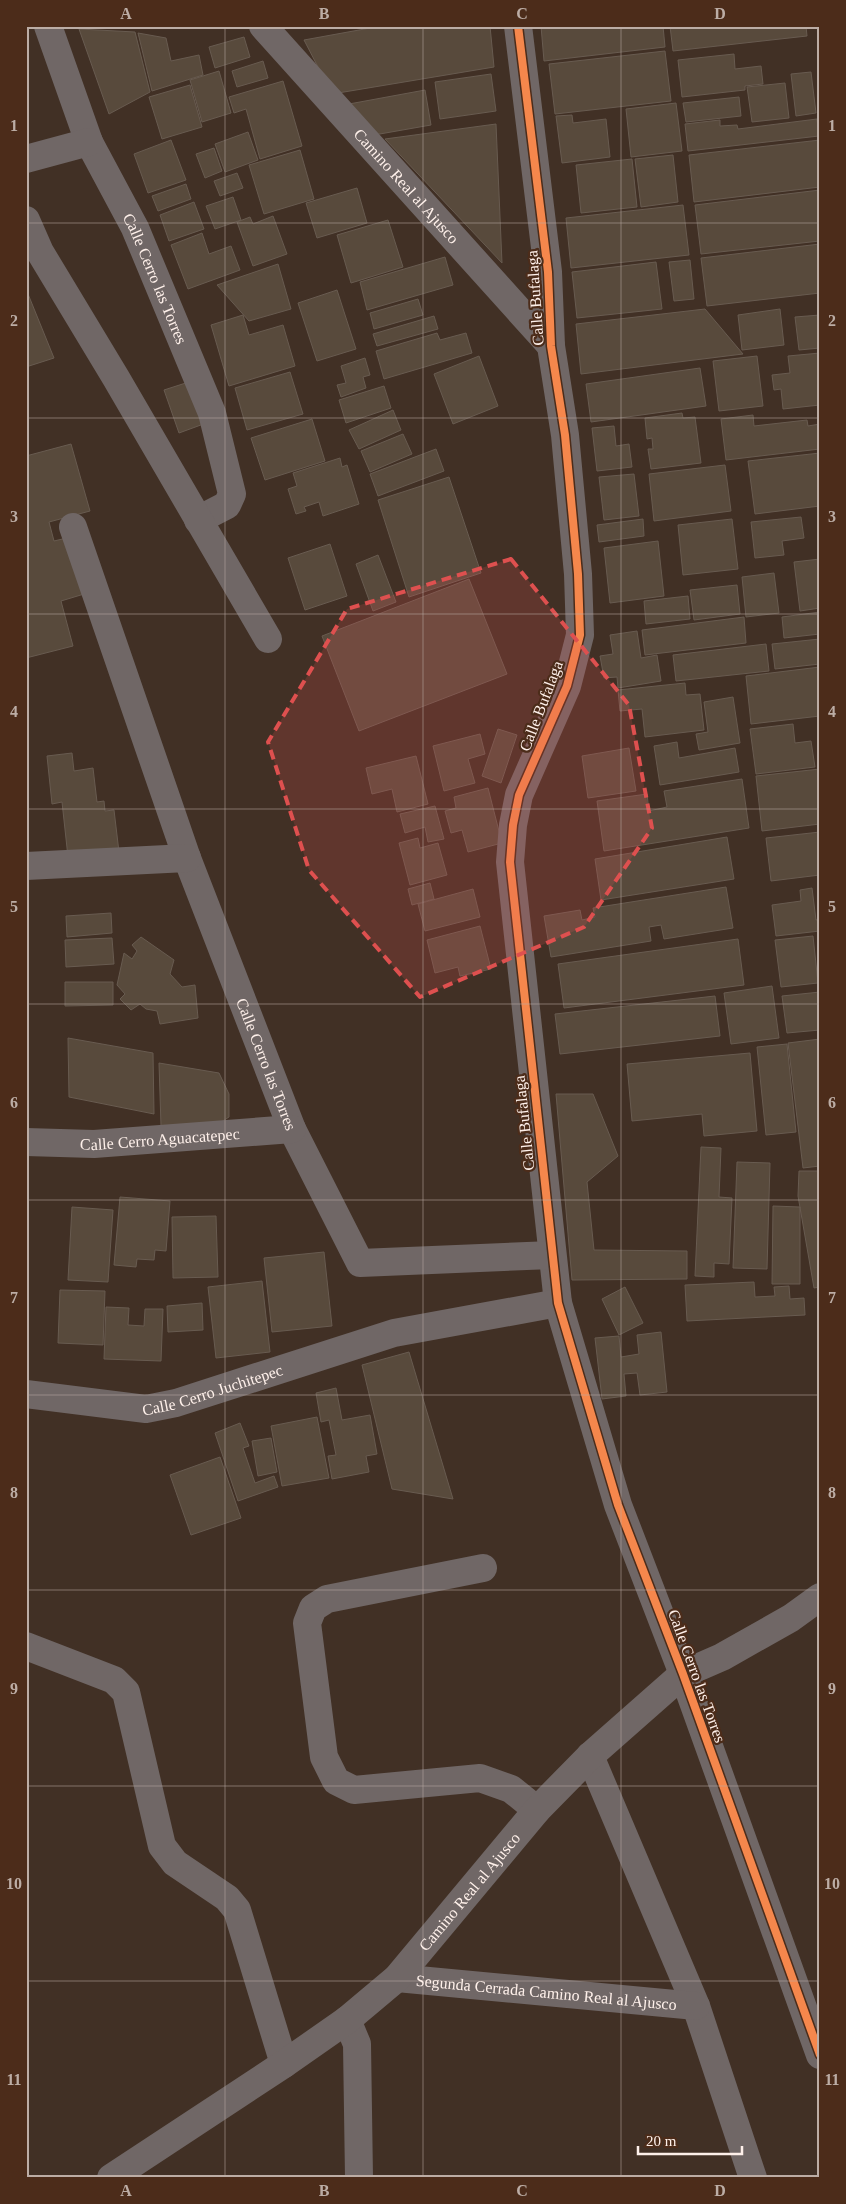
<svg xmlns="http://www.w3.org/2000/svg" width="846" height="2204" font-family="Georgia,serif">
<style>
.building{fill:#584a3c;stroke:#685b50}
.lines{fill:none;stroke-linecap:round;stroke-linejoin:round}
.minor{stroke:#706766;stroke-width:28}
.tertiary{stroke:#706766;stroke-width:28}
.cycleway-casing{stroke:#4c2c1a;stroke-width:11}
.cycleway{stroke:#f5874c;stroke-width:8}
.marked{fill:#de504f;fill-opacity:0.2;stroke:#de504f;stroke-width:4;stroke-dasharray:10 6;stroke-linejoin:round}
.grid{fill:none;stroke:#bcada5;stroke-width:1;stroke-opacity:0.55}
.labels{text-anchor:middle;dominant-baseline:central;stroke-width:4.5;stroke-linejoin:round;paint-order:stroke}
.street-label{font-size:16px;fill:#fef0ea;stroke:#4c2c1a}
.neatline{fill:none;stroke:#bcada5;stroke-width:2}
.grid-label{font-size:16px;text-anchor:middle;font-weight:bold;fill:#bcada5}
</style>
<rect width="100%" height="100%" fill="#413025"/>
<path class="building" d="M381,26H490L494,67L332,94L304,40Z
M541,26H663L665,47L544,61Z
M670,26H806L807,36L673,51Z
M79,29L135,32L150,92L109,114Z
M138,33L166,38L171,61L199,55L203,75L152,91Z
M244,37L250,57L215,68L209,47Z
M665,51L671,101L555,114L549,64Z
M734,54L735,69L761,66L763,84L745,86V90L682,97L678,60Z
M263,61L268,78L237,87L232,71Z
M219,71L231,113L202,122L190,80Z
M811,72L816,113L796,116L791,74Z
M491,74L496,111L440,119L435,82Z
M283,81L302,146L260,159L246,109L234,113L229,97Z
M785,83L789,118L752,122L747,87Z
M190,85L202,127L162,139L149,97Z
M425,90L431,125L374,135L349,104Z
M739,97L741,116L686,122L683,103Z
M676,103L682,151L631,157L626,109Z
M572,115L573,123L606,119L610,157L562,163L556,116Z
M817,119L819,136L688,151L685,124L720,120V126L737,125L738,129Z
M496,124L502,263L385,139Z
M248,132L258,160L225,172L215,144Z
M171,140L186,180L148,193L134,154Z
M820,140V187L694,202L689,155Z
M214,148L222,171L205,178L196,154Z
M300,150L314,199L264,214L249,165Z
M673,155L678,202L641,207L635,159Z
M632,159L637,207L581,213L576,165Z
M237,173L243,188L220,196L214,181Z
M186,184L191,199L158,211L152,196Z
M357,188L367,223L317,238L306,203Z
M820,190V241L701,254L695,205Z
M233,197L241,220L215,229L206,206Z
M194,202L204,229L169,241L160,215Z
M683,205L689,255L571,268L566,218Z
M273,216L287,254L253,266L237,222L250,217L253,224Z
M388,220L403,267L351,283L337,235Z
M202,233L209,254L231,246L240,270L188,289L171,245Z
M820,244V293L707,306L701,258Z
M445,257L453,285L367,310L360,282Z
M690,260L694,299L674,301L669,262Z
M656,262L662,309L577,318L572,272Z
M278,264L291,309L249,321L217,285Z
M26,289L54,358L26,367Z
M337,290L356,349L317,361L298,303Z
M418,299L423,315L374,329L370,313Z
M705,309L743,354L581,374L576,324Z
M780,309L784,345L742,350L738,315Z
M243,315L249,335L283,325L295,366L229,386L211,325Z
M820,315V348L799,350L795,317Z
M434,316L438,329L377,346L373,334Z
M437,333L440,340L466,333L472,353L384,379L376,351Z
M820,353V405L783,409L781,389L774,390L772,375L790,373L788,356Z
M479,356L498,406L453,424L434,374Z
M757,356L763,406L719,411L713,361Z
M365,358L370,375L363,377L366,388L341,397L337,385L346,383L341,366Z
M700,368L706,406L591,422L586,384Z
M290,372L303,414L247,430L235,388Z
M195,380L209,422L179,433L164,390Z
M384,386L391,408L346,423L339,400Z
M393,410L401,430L359,449L349,430Z
M682,413L683,418L695,417L701,463L651,469L648,449H653L652,438L647,439L645,418Z
M753,415L754,426L807,420L808,426L820,424V449L726,460L721,419Z
M312,419L325,461L265,480L251,438Z
M614,426L616,446L629,444L632,467L597,471L592,428Z
M403,434L412,454L370,472L361,451Z
M71,444L90,511L49,522L54,541L75,536L94,591L61,601L73,646L26,658V456Z
M436,449L444,471L378,496L370,474Z
M820,453V506L755,514L748,461Z
M340,458L342,467L347,465L359,504L323,516L319,502L304,507L306,511L296,514L288,489L297,486L293,473Z
M725,465L731,511L654,521L649,474Z
M634,474L639,516L604,520L599,477Z
M449,477L481,573L409,597L378,500Z
M801,517L804,538L782,541L784,555L755,558L751,522Z
M643,519L644,536L599,542L597,525Z
M732,519L738,569L683,575L678,525Z
M658,541L664,596L610,603L604,548Z
M330,544L347,596L305,610L288,558Z
M378,555L396,602L373,611L356,564Z
M820,559V608L800,611L794,562Z
M774,573L779,613L746,617L742,577Z
M469,579L507,674L359,731L322,636Z
M737,585L740,614L694,620L690,590Z
M688,596L690,619L646,624L644,601Z
M820,612V634L784,638L782,617Z
M744,617L746,643L645,655L642,630Z
M637,631L641,658L657,655L661,681L618,688L617,677L604,678L600,656L613,654L610,635Z
M820,639V664L775,669L772,644Z
M766,644L769,671L676,681L673,655Z
M820,667V716L751,724L746,676Z
M685,683L686,695L700,694L704,730L645,737L642,709L620,711L618,690Z
M733,697L740,743L699,750L696,734L708,732L704,702Z
M793,724L795,743L811,741L815,767L756,774L750,729Z
M498,729L517,735L501,783L482,776Z
M480,734L485,754L468,759L475,783L444,791L433,746Z
M677,742L679,758L735,748L739,772L660,785L654,746Z
M629,748L636,791L588,798L582,756Z
M72,753L74,771L93,768L97,802L104,801L105,811L114,810L119,852L68,857L62,802L52,804L47,756Z
M416,756L428,804L397,812L392,789L372,794L366,768Z
M820,769V824L762,831L756,776Z
M742,779L749,828L604,851L597,801L647,794L649,811L667,807L664,791Z
M488,788L502,843L468,852L462,830L451,833L445,811L456,808L454,797Z
M435,806L444,839L428,842L425,827L405,833L400,814Z
M820,832V875L771,881L766,838Z
M727,837L734,879L601,900L595,859Z
M418,838L420,848L438,843L447,875L410,885L399,843Z
M430,883L434,899L412,905L408,889Z
M726,887L733,928L664,939L661,925L649,927L651,941L551,957L544,916L580,910L582,920L595,917L593,908Z
M812,888L816,920L820,919V931L776,936L772,905L801,901L800,890Z
M473,889L480,917L425,931L418,904Z
M111,913L112,933L67,937L66,916Z
M480,926L491,969L460,976L458,967L435,973L427,940Z
M813,936L818,983L781,987L775,940Z
M141,937L174,960L170,974L182,987L195,985L198,1018L160,1024L157,1011L146,1009L140,1004L131,1010L120,999L125,994L117,985L124,953L132,959L137,951L132,945Z
M112,938L114,964L66,967L65,940Z
M738,939L744,985L564,1008L558,964Z
M65,982H113V1005L65,1006Z
M772,986L779,1038L731,1044L724,993Z
M820,992V1030L787,1033L782,996Z
M715,996L720,1036L560,1054L555,1014Z
M68,1038L153,1053L154,1114L69,1097Z
M820,1039V1166L803,1168L788,1043Z
M787,1044L796,1132L766,1135L757,1047Z
M750,1053L757,1131L704,1136L702,1114L632,1121L627,1064Z
M159,1063L219,1073L229,1094V1117L215,1126H161Z
M556,1094H593L618,1156L587,1182L594,1250L687,1251V1279L572,1280Z
M701,1147L721,1148L719,1197L732,1198L729,1264L714,1263V1277L695,1276Z
M737,1162L770,1163L767,1269L733,1268Z
M799,1171H820V1287L814,1288L798,1196Z
M120,1197L170,1201L166,1251L155,1250L154,1260L137,1259L136,1267L114,1265Z
M773,1206L800,1207V1284H772Z
M72,1207L113,1210L108,1282L68,1280Z
M216,1216L218,1277L173,1278L172,1217Z
M324,1252L332,1326L272,1332L264,1258Z
M262,1281L270,1352L216,1358L208,1287Z
M754,1282L755,1297L775,1296L774,1287L789,1286L790,1299L804,1298L805,1315L687,1321L685,1285Z
M625,1287L643,1323L619,1335L602,1299Z
M60,1290L105,1291L103,1345L58,1343Z
M202,1303L203,1330L168,1332L167,1306Z
M106,1307L129,1308L128,1325L144,1326L145,1309H163L161,1361L104,1359Z
M661,1332L667,1392L640,1395L637,1373L624,1374L626,1396L602,1399L595,1338L619,1336L621,1357L639,1354L637,1335Z
M409,1352L453,1499L392,1489L362,1365Z
M336,1388L342,1420L370,1415L377,1454L366,1456L369,1472L332,1479L328,1456L336,1455L329,1420L321,1422L316,1393Z
M317,1417L329,1478L282,1486L271,1426Z
M240,1423L249,1446L243,1448L255,1483L274,1476L278,1487L238,1501L215,1433Z
M271,1438L277,1472L258,1476L252,1441Z
M220,1457L241,1518L191,1535L170,1475Z"/>
<g class="lines">
<g class="minor">
<path id="s1" d="M48,26L89,142L135,228L212,413L232,494L227,505L198,520"/>
<path id="s2" d="M263,26L551,346"/>
<path d="M518,26L548,272L551,346L565,435L578,574L580,635L567,686L519,795L513,825L510,862L558,1303L618,1505L683,1674L820,2055"/>
<path d="M26,159L89,142"/>
<path d="M26,220L40,252L116,378L268,639"/>
<path id="s3" d="M73,527L187,858L292,1129L360,1263L552,1255"/>
<path d="M26,866L187,858"/>
<path id="s4" d="M26,1142L94,1144L292,1129"/>
<path id="s5" d="M26,1394L146,1409L176,1403L394,1333L558,1303"/>
<path d="M483,1568L327,1599L313,1608L307,1623L324,1757L336,1781L354,1790L480,1778L511,1789L537,1810"/>
<path d="M26,1646L114,1680L126,1692L162,1846L175,1863L227,1898L237,1910L284,2064"/>
<path d="M590,1756L696,2006L753,2178"/>
<path id="s6" d="M397,1978L696,2006"/>
<path d="M347,2020L357,2044L359,2178"/>
</g>
<path class="tertiary" id="s7" d="M111,2178L284,2064L347,2020L397,1978L537,1810L590,1756L683,1674L722,1657L791,1618L820,1597"/>
<g class="cycleway-casing">
<path id="cycleway" d="M518,26L548,272L551,346L565,435L578,574L580,635L567,686L519,795L513,825L510,862L558,1303L618,1505L683,1674L820,2055"/>
</g>
<use href="#cycleway" class="cycleway"/>
</g>
<path class="marked" d="M511,559L629,705L652,828L584,927L420,997L309,870L268,742L347,609Z"/>
<path class="grid" d="M225,26V2178M423,26V2178M621,26V2178M26,223H820M26,418H820M26,614H820M26,809H820M26,1004H820M26,1200H820M26,1395H820M26,1590H820M26,1786H820M26,1981H820"/>
<g class="labels">
<g class="street-label">
<text stroke="none"><textPath href="#s2" startOffset="215">Camino Real al Ajusco</textPath></text>
<text stroke="none"><textPath href="#s1" startOffset="275">Calle Cerro las Torres</textPath></text>
<text transform="translate(535 298) rotate(-94)">Calle Bufalaga</text>
<text transform="translate(541 706) rotate(-69)">Calle Bufalaga</text>
<text stroke="none"><textPath href="#s3" startOffset="571">Calle Cerro las Torres</textPath></text>
<text transform="translate(524 1123) rotate(-96)">Calle Bufalaga</text>
<text stroke="none"><textPath href="#s4" startOffset="134">Calle Cerro Aguacatepec</textPath></text>
<text stroke="none"><textPath href="#s5" startOffset="190">Calle Cerro Juchitepec</textPath></text>
<text transform="translate(697 1676) rotate(70)">Calle Cerro las Torres</text>
<text stroke="none"><textPath href="#s7" startOffset="462">Camino Real al Ajusco</textPath></text>
<text stroke="none"><textPath href="#s6" startOffset="150">Segunda Cerrada Camino Real al Ajusco</textPath></text>
</g>
</g>
<rect width="846" height="2204" fill="none" stroke="#4c2c1a" stroke-width="55"/>
<path d="M638 2146v8h104v-8" fill="none" stroke="#fef0ea" stroke-width="2.5"/>
<text x="646" y="2146" font-size="15" fill="#fef0ea" stroke="#4c2c1a" stroke-width="4" paint-order="stroke">20 m</text>
<rect x="28" y="28" width="790" height="2148" class="neatline"/>
<g class="grid-label">
<text x="126" y="19">A</text>
<text x="324" y="19">B</text>
<text x="522" y="19">C</text>
<text x="720" y="19">D</text>
<text x="14" y="131">1</text>
<text x="832" y="131">1</text>
<text x="14" y="326">2</text>
<text x="832" y="326">2</text>
<text x="14" y="522">3</text>
<text x="832" y="522">3</text>
<text x="14" y="717">4</text>
<text x="832" y="717">4</text>
<text x="14" y="912">5</text>
<text x="832" y="912">5</text>
<text x="14" y="1108">6</text>
<text x="832" y="1108">6</text>
<text x="14" y="1303">7</text>
<text x="832" y="1303">7</text>
<text x="14" y="1498">8</text>
<text x="832" y="1498">8</text>
<text x="14" y="1694">9</text>
<text x="832" y="1694">9</text>
<text x="14" y="1889">10</text>
<text x="832" y="1889">10</text>
<text x="14" y="2085">11</text>
<text x="832" y="2085">11</text>
<text x="126" y="2196">A</text>
<text x="324" y="2196">B</text>
<text x="522" y="2196">C</text>
<text x="720" y="2196">D</text>
</g>
</svg>
